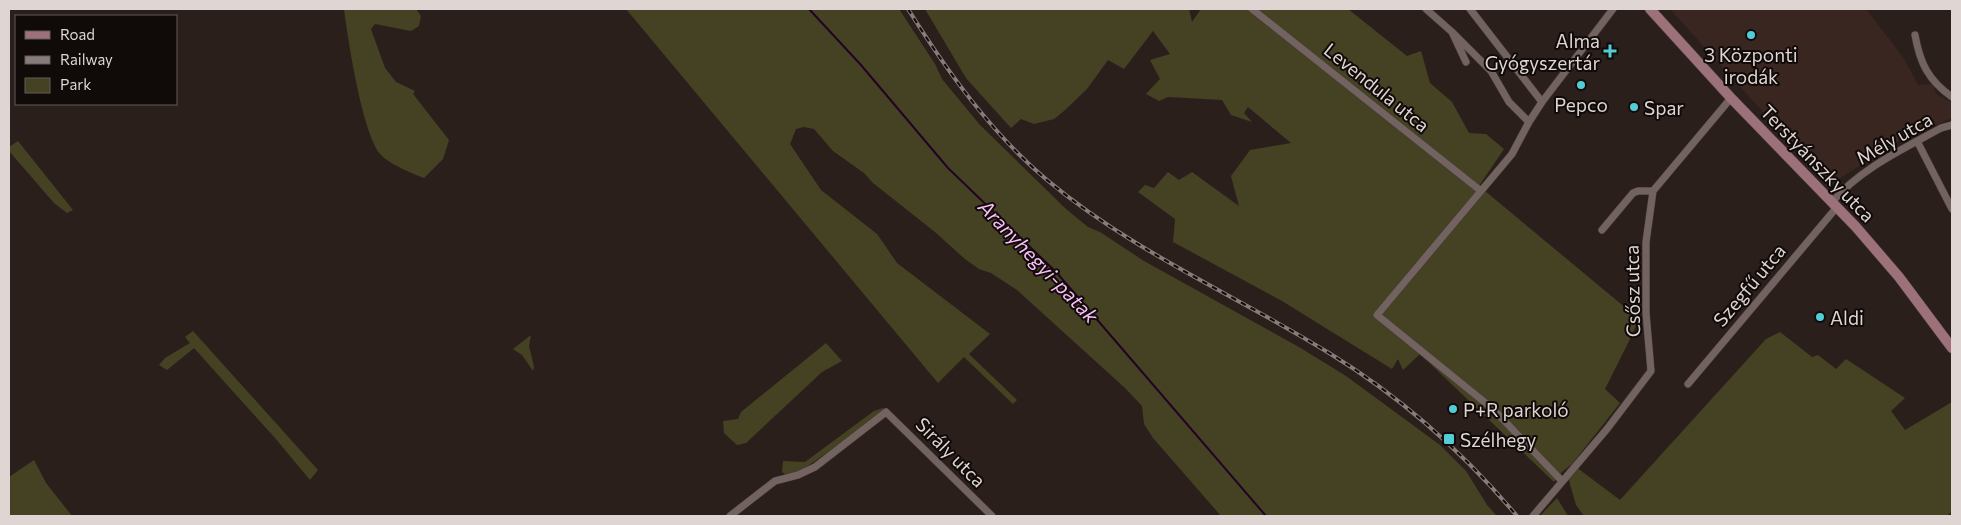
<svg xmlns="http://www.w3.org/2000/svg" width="1961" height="525" font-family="Commissioner,sans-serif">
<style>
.built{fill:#392621}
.green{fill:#454224}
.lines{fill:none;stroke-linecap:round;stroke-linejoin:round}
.stream{stroke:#230324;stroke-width:2}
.minor-casing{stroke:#443a37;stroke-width:8}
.secondary-casing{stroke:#443a37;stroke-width:11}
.minor{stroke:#726360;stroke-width:7}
.secondary{stroke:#9c7179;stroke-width:10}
.rail-casing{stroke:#877c7a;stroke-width:4}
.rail{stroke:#100a09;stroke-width:2;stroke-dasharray:5.5;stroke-linecap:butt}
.poi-dot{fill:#52ccd6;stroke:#100a09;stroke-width:2}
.labels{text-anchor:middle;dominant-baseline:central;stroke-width:4;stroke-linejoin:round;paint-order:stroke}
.poi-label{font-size:19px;fill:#dfd6d4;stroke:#100a09;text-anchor:start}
.street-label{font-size:19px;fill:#dfd6d4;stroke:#100a09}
.water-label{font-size:20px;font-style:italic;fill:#fdbffb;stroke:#100a09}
</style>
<rect width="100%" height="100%" fill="#2b1f1c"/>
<path class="built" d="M1670,9H1866L1903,57L1918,85L1933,84L1936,94L1952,103V118L1899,141L1837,180L1830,186Z"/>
<path class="green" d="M344,9H416L421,16L419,26L411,31L375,24L371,29L385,68L396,82L415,91L413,94L449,140L443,159L424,178C411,173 389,164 380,154C362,131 348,40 344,9Z
M626,9H899L935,64L942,79L980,125L1066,209L1088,227L1100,232L1144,261L1299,347L1346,376L1440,445L1466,471L1487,505L1497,516H1221L1153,438L1144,424L1142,406L1125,388L1017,290L991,273L979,269L965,259L935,232L873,183L864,173L833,151L814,129L804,127L796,129L790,144L821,190L877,234L897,263L990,334L969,354L1017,400L1013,404L964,357L938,383Z
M925,9H1189L1192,22L1201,9H1348L1407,56L1421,51L1430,83L1452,102L1469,133L1486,134L1504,149L1479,186L1639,319L1629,341L1605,389L1620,403L1572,464L1562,472L1554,482L1420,354L1403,370L1398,359L1392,369L1282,301L1173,242L1175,219L1138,192L1145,185L1154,188L1168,172L1179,180L1192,172L1239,206L1231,176L1250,150L1291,143L1248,107L1244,113L1252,122L1231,115L1222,100L1168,97L1159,101L1146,94L1160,79L1150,60L1170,54L1153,31L1124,69L1108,60L1087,89L1064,111L1054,119L1034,124L1021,119L1011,128L966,78Z
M18,141L73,210L67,213L54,203L9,151V147Z
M193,331L318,470L310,480L275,438L194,348L167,370L159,365L165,358L190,343L185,337Z
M1780,332L1812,357L1818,355L1836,369L1846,359L1905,398L1891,411L1905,430L1952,402V511L1947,516H1584L1576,505L1568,477L1576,467L1620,500L1766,339Z
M531,335L529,346L534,367L533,371L522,355L513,349Z
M826,343L842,361L822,372L746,443L737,445L724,433L723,421L738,419L741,412Z
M883,408L886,412L799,472L785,474L782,472L783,461L805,462L874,411Z
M34,460L46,483L72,516H9V477Z
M1557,498L1568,516H1540Z"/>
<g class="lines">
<path class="stream" d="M809,9L861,65L948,168L1057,273L1266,516"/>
<g class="minor-casing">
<path id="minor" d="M1252,9L1481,191
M1426,9L1452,32L1466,62
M1470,9L1542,102
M1452,32L1491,71L1509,102L1529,122
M1915,35C1920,63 1928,80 1952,97
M1917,141L1952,209
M1832,202C1860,169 1903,149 1941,128L1952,125
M1602,230L1633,193L1638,191H1653
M1688,384L1837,207
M1562,481L1493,409L1377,315L1512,154L1529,122L1542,102L1613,9
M730,516L775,481L798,475L815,467L886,412L992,516
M1533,516L1607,429L1651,371L1646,313V242L1653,191L1731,98"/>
</g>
<g class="secondary-casing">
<path id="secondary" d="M1650,9L1731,98L1856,227L1899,277L1952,348"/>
</g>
<use href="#minor" class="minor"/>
<use href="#secondary" class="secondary"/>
<g class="rail-casing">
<path id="rail" d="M908,9C947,71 991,133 1047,180C1132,251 1235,295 1329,353C1401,397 1463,452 1517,516"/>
</g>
<use href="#rail" class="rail"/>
</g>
<g class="poi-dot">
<circle cx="1751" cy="35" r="5"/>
<path d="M1607.5 43.5h5v5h5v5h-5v5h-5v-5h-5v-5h5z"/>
<circle cx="1581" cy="85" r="5"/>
<circle cx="1634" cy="107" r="5"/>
<circle cx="1820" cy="317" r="5"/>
<circle cx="1453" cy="409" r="5"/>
<rect x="1443" y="433" width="12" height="12" rx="2.5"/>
</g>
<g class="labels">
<g class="poi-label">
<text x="1600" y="40" text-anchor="end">Alma<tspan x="1600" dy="22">Gyógyszertár</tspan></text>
<text x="1751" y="54" text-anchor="middle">3 Központi<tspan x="1751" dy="22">irodák</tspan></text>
<text x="1581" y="104" text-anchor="middle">Pepco</text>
<text x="1644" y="107">Spar</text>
<text x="1830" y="317">Aldi</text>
<text x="1463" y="409">P+R parkoló</text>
<text x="1460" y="439">Szélhegy</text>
</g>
<g class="street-label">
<text transform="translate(1377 87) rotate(39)">Levendula utca</text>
<text transform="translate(1894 138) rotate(-30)">Mély utca</text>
<text transform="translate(1818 163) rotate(46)">Terstyánszky utca</text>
<text transform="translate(1749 285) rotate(-50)">Szegfű utca</text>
<text transform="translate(1632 291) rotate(-91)">Csősz utca</text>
<text transform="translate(951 452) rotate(45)">Sirály utca</text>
</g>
<g class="water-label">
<text transform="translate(1039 261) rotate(46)">Aranyhegyi-patak</text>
</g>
</g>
<rect width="1961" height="525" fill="none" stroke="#dfd6d4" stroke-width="20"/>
<rect x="15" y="15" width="162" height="90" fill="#100a09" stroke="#635c5a"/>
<rect x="25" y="31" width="25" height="8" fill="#9c7179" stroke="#635c5a"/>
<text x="60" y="40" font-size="15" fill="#dfd6d4">Road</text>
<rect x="25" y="56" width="25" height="8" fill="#877c7a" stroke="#635c5a"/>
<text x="60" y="65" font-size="15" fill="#dfd6d4">Railway</text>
<rect x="25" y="78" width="25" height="15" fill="#454224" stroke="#635c5a"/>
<text x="60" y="90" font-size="15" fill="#dfd6d4">Park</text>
</svg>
